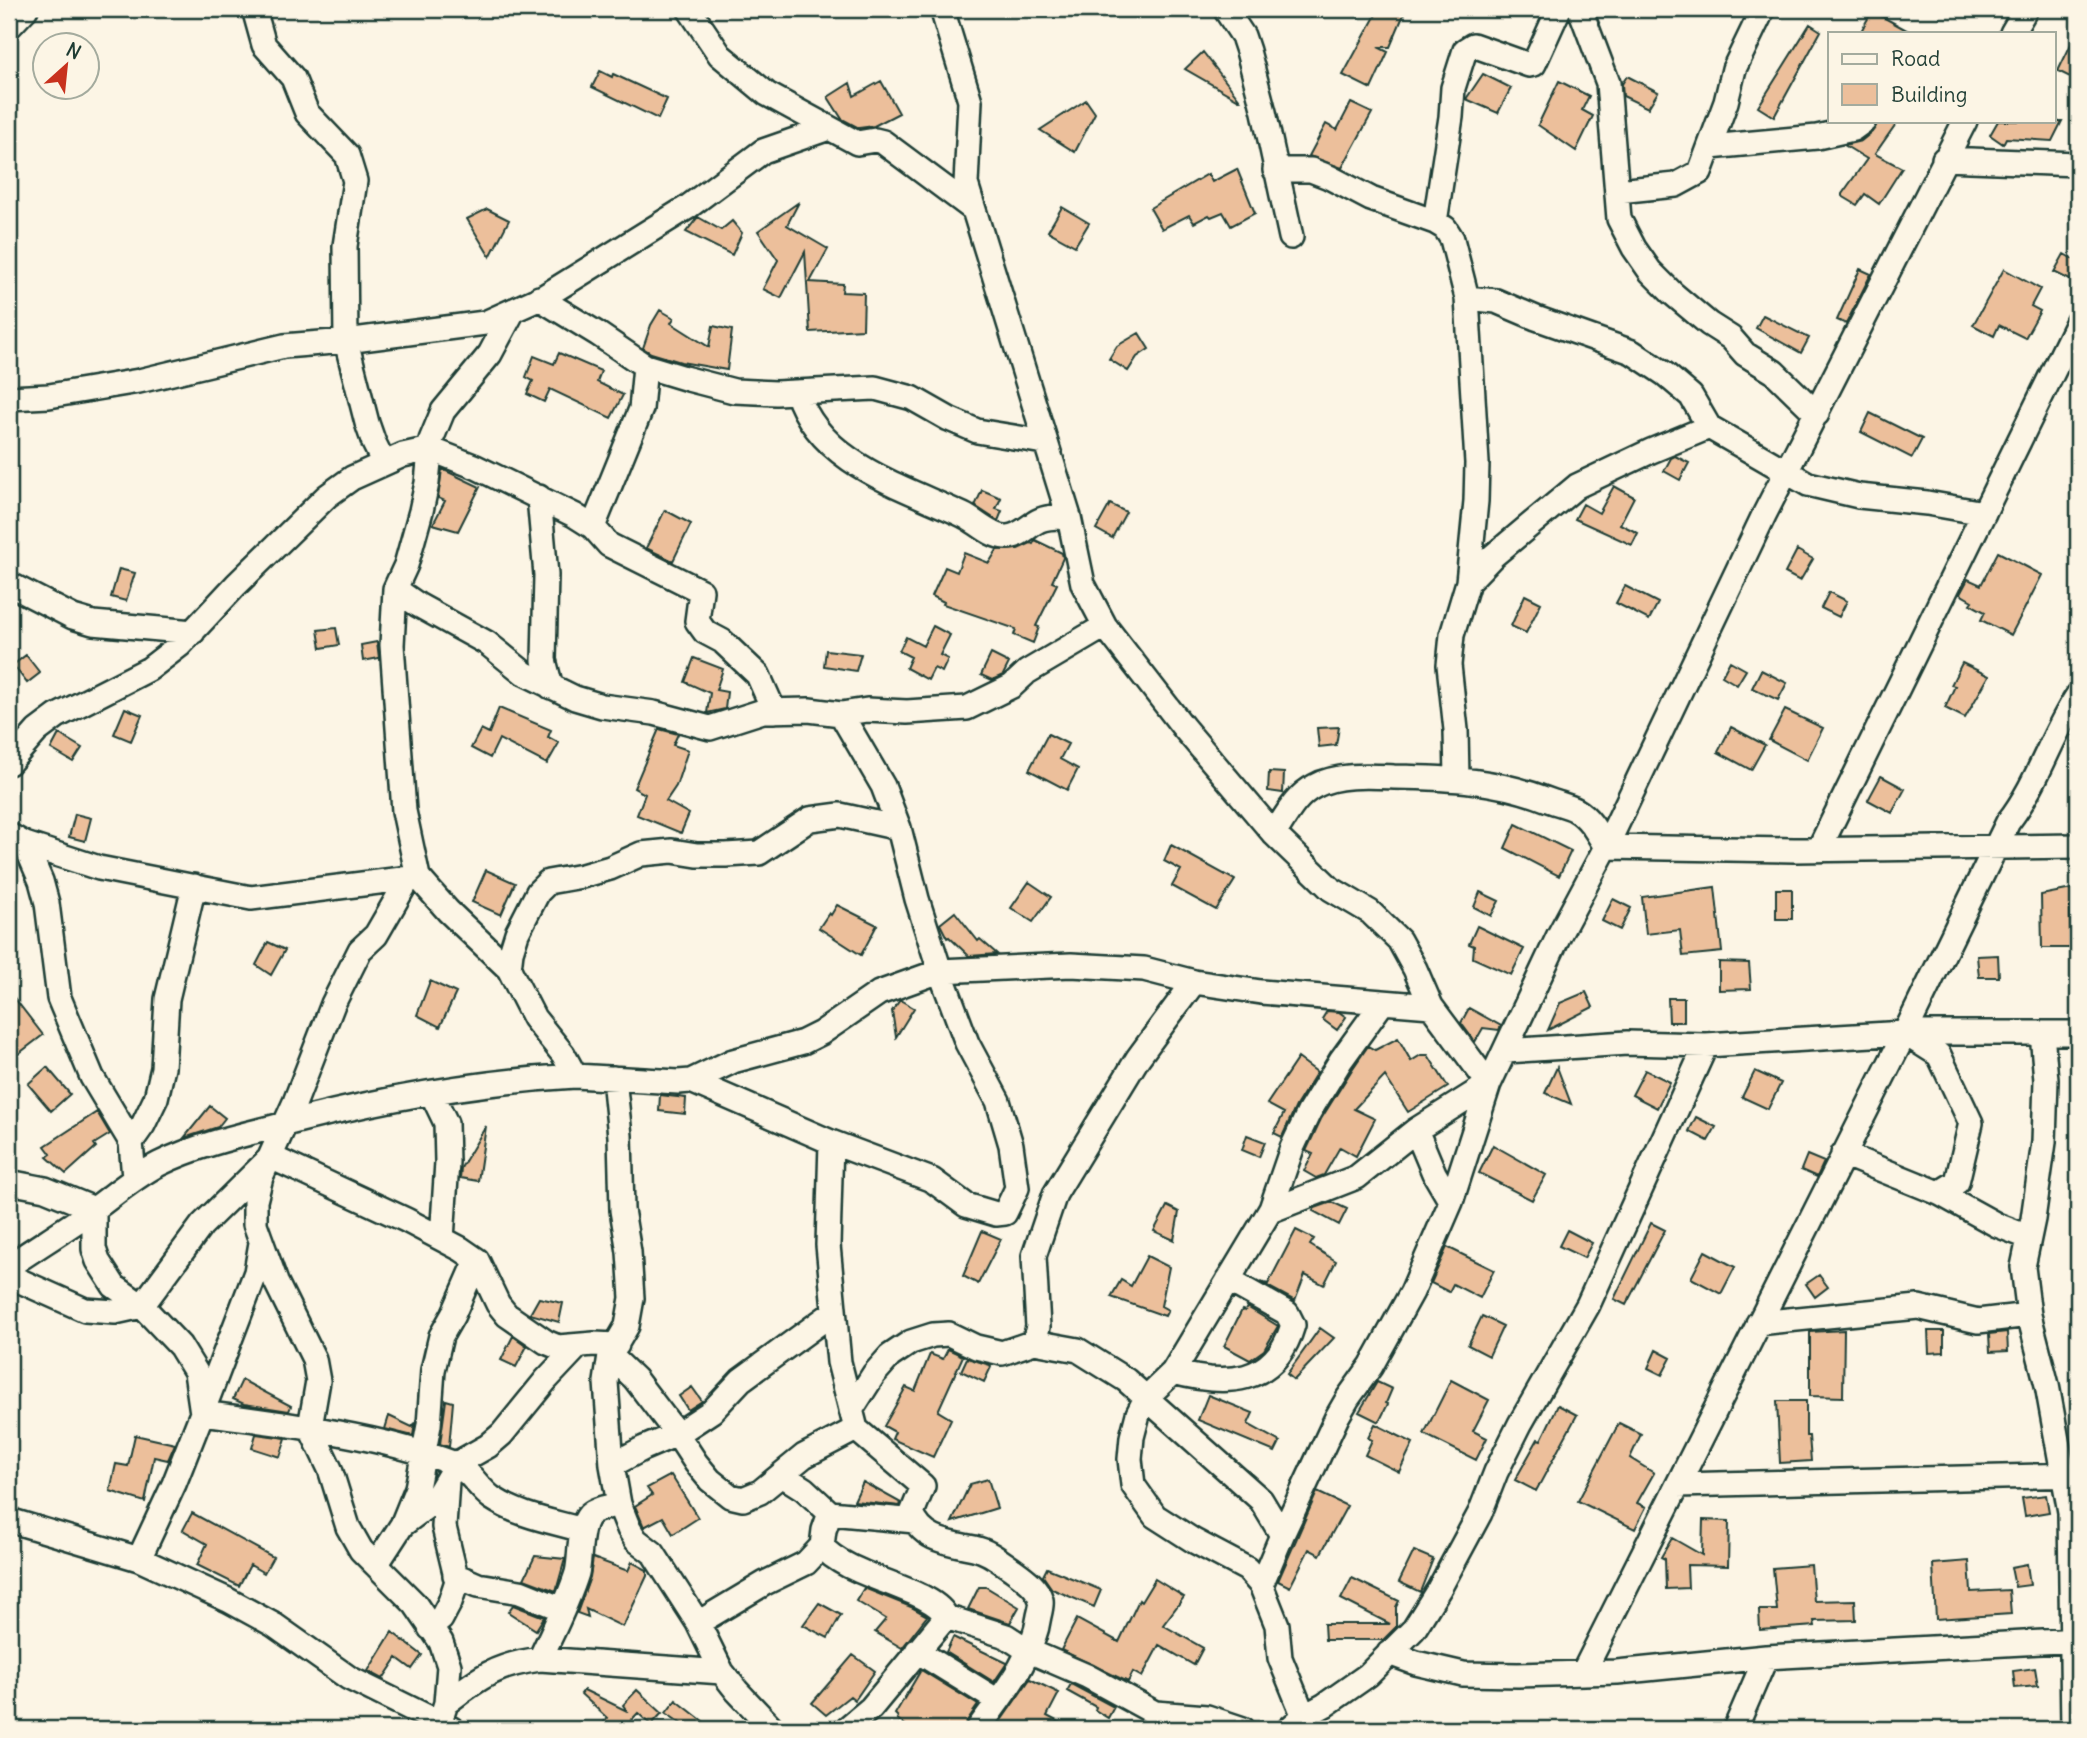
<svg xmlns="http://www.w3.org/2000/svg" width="2087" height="1738" font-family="Delius,sans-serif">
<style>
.building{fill:#ecbf9b;stroke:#1f3d34;stroke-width:2}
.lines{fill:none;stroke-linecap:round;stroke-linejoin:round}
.minor-casing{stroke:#1f3d34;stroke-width:28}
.minor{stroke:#fcf5e5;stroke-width:23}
</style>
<rect width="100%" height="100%" fill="#fcf5e5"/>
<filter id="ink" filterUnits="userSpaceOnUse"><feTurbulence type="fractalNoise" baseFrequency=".0143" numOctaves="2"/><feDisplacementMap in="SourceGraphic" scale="14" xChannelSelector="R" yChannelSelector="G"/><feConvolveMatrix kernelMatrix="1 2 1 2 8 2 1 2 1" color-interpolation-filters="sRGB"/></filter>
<g filter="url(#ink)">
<path class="building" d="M1378,11L1404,14L1390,47H1378L1388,52L1371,89L1343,75Z
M1872,11L1912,33H1860Z
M1810,24L1821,31L1774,117L1758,107Z
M2078,30V81L2058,71Z
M1203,52L1240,100H1239L1185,69Z
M600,71L612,77L613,74L667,99L658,119L592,87Z
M1483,74L1511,88L1498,113L1466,99Z
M1627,76L1658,92L1648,108L1623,96L1622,84Z
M881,81L899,113L874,126L859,128L842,119L828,97L850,83L854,96Z
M1559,81L1589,96L1582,110L1593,116L1576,151L1538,125Z
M1086,100L1095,113L1075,152L1040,130Z
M1351,103L1372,113L1342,168L1309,156L1326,124L1337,130Z
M1878,121H1898L1875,154L1902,168L1879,204L1865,194L1857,205L1842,196V194L1867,159L1844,145L1861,141L1872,132Z
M1998,121H2062L2052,141L2006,138L2003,144L1990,135Z
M1237,169L1255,213L1231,226L1223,212L1211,217L1209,215L1194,223L1189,215L1162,229L1150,208L1208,174L1212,182Z
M799,202L787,225L828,249L810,282L843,284L842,292L864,293L863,329L810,332L805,252L781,298L763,289L778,260L758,231Z
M1062,207L1089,223L1075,246L1048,231Z
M487,209L509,220L490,257L467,219Z
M698,217L721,230L732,221L742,233L732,255L686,232Z
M2064,254L2078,262V284L2054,272Z
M1860,269L1871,274L1846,324L1837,320Z
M2004,269L2040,289L2031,306L2040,311L2025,338L1999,325L1994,336L1973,325Z
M660,310L674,318L671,323L709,347L713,326L732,330L727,370L681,362L651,353L643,348L651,325Z
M1763,315L1809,338L1801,353L1756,328Z
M1139,333L1149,349L1137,357L1128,371L1109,359L1117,346Z
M559,353L601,371L597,382L623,395L611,418L550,389L544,402L527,394L533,381L526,377L534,356L554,364Z
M1870,413L1922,439L1912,458L1861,432Z
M1675,456L1689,463L1680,480L1664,471L1671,458Z
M442,469L480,487L458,531L433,524L445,501L438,498Z
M1614,486L1634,497L1620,524L1638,533L1632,545L1575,519L1583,504L1599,513Z
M982,490L1001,498L996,509L1002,511L998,521L975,506Z
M1110,504L1126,512L1112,538L1096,529Z
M665,510L691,524L673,561L646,548Z
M1035,540L1062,553L1063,558L1052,582L1057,584L1036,626L1039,627L1033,643L1014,635L1016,629L943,604L944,602L932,596L945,567L957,572L964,553L989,563L997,550L1018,549L1031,543L1033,544Z
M1797,550L1813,559L1800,581L1785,573Z
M1998,552L2042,575L2011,635L1981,620L1985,612L1970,604L1972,601L1960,594L1968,579L1981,585Z
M119,569L135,573L126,601L111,597Z
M1625,586L1658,603L1649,620L1616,603Z
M1829,592L1847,601L1839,617L1821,608Z
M1525,595L1541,603L1526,633L1511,626Z
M933,626L950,635L940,655L948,659L942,672L934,668L928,680L906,668L911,657L899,651L906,637L923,646Z
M336,628L339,645L321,648L318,630Z
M377,642L379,658L363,661L361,645Z
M826,650L861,654L856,671L824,666Z
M991,654L1009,663L1003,675L992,680L981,675Z
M26,655L40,673L27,683L13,665Z
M694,658L723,669L716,690L727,692L725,709L707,713L710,693L685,682Z
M1730,661L1746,670L1737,685L1722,676Z
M1962,663L1989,676L1965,718L1945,708L1955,686L1951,685Z
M1761,670L1787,683L1778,700L1752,688Z
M125,708L142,715L131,741L114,734Z
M499,708L551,730L548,737L559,743L547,764L499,739L490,758L471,748L481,729L489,733Z
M1785,710L1823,728L1807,760L1769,740Z
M1339,727L1336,745L1319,747L1317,728Z
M1731,727L1765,745L1751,770L1718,752Z
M659,729L678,734L673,745L688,750L676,786L666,801L689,814L681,833L637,815L645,794L634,788Z
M59,734L82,748L73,762L51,749Z
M1048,734L1068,744L1060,759L1078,769L1067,790L1029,770Z
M1269,772L1284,773L1283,793L1268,791Z
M1881,776L1905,789L1892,813L1868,800Z
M75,814L91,818L85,841L69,837Z
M1516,824L1571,851L1559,876L1505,848Z
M1171,845L1235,880L1216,910L1172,886L1181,870L1164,861Z
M486,870L515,883L501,915L472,902Z
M1029,882L1051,897L1033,922L1011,908Z
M1715,887L1722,952L1683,956L1680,930L1646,934L1642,897Z
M1776,889H1792V919H1776Z
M2072,889L2075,906L2070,907L2071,948H2042L2041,895Z
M1480,892L1499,901L1491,916L1474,907Z
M1613,899L1631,908L1620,930L1602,921Z
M837,905L877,925L861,955L819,928L829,913L831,915Z
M955,912L978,941L980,939L997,954L969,956L949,937L947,938L940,924Z
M1477,926L1524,949L1511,975L1473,958L1474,946L1469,944Z
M268,942L285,950L271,975L256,965Z
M1998,955L1999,977H1979L1977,956Z
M1719,962L1749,963L1751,989L1719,990Z
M430,981L456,993L440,1027L417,1015Z
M9,991L43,1035L9,1061Z
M1586,992L1593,1007L1548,1030L1560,1003Z
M1668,998H1684V1022H1669Z
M900,1000L914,1008L896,1037L892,1011Z
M1469,1008L1501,1026L1499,1030L1483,1028L1475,1042L1461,1023Z
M1327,1011L1339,1012L1346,1017L1337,1030L1322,1019Z
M1398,1038L1411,1061L1421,1055H1428L1448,1087L1408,1112L1385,1076L1354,1109L1375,1119L1356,1156L1340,1147L1324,1175L1316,1178L1304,1171L1313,1154L1306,1151L1321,1119L1353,1068L1368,1046L1375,1050Z
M1298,1058L1317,1072L1296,1106L1282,1137L1274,1133L1284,1113L1267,1104Z
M47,1067L70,1094L51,1111L28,1084Z
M1557,1067L1571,1104L1545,1093Z
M1645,1070L1670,1082L1657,1108L1632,1095Z
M1755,1071L1781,1083L1768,1109L1742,1097Z
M660,1095L686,1098L685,1114L659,1111Z
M210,1106L225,1118L218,1127L184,1138Z
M97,1112L110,1134L94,1144L96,1147L66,1174L47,1157L51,1154L45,1146Z
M1696,1117L1716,1127L1708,1141L1689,1131Z
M486,1126L478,1181L460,1178L461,1168Z
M1247,1135L1265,1142L1259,1157L1242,1150Z
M1493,1145L1546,1175L1532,1200L1479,1173Z
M1807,1155L1824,1162L1817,1177L1801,1170Z
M1332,1202L1347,1209L1339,1225L1313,1211L1315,1208Z
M1167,1206L1179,1212L1174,1240L1154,1231Z
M1651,1223L1665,1230L1626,1305L1614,1299Z
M1296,1230L1314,1239L1310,1245L1336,1261L1324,1285L1305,1275L1295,1301L1260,1282L1268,1284Z
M1567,1230L1592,1243L1584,1258L1559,1246Z
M982,1231L1001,1239L978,1284L963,1276Z
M1447,1247L1494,1270L1480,1298L1453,1284L1449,1292L1431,1283Z
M1705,1251L1735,1267L1721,1294L1691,1278Z
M1147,1256L1169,1267L1161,1306L1168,1310L1165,1316L1111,1297L1121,1280L1131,1286Z
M1819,1275L1828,1287L1815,1297L1806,1284Z
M539,1298L563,1303L559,1322L530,1314Z
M1247,1307L1278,1326L1264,1350L1250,1360L1224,1346L1242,1310L1245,1311Z
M1482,1316L1503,1326L1489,1356L1468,1345Z
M1320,1328L1334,1338L1294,1380L1287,1374Z
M1844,1330L1843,1397L1810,1396V1332Z
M1928,1331H1944V1352L1929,1353Z
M2007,1332L2008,1351L1990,1352L1989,1334Z
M513,1336L527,1346L516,1367L501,1360Z
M948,1349L963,1356L938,1411L951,1419L933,1457L892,1439L895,1432L884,1426L906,1387L915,1391L930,1354L943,1359Z
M1656,1350L1671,1358L1662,1375L1648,1368Z
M967,1358L990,1365L991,1367L984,1382L961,1371Z
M242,1380L291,1406L289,1411L244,1404L233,1399Z
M1451,1380L1489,1400L1473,1431L1487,1438L1476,1460L1424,1434Z
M1377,1382L1392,1389L1386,1403L1388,1404L1379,1422L1359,1412Z
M692,1387L702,1401L688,1410L679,1396Z
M1208,1395L1253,1413L1248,1424L1280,1442L1275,1452L1198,1420Z
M446,1400L453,1402L449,1447L440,1444Z
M1777,1401H1806V1436H1809L1811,1461L1780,1463Z
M1558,1405L1577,1415L1536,1491L1515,1480L1538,1439L1541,1440Z
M389,1416L412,1427L415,1423L413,1436L385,1429Z
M1619,1423L1641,1434L1630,1458L1654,1473L1637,1503L1646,1507L1635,1529L1578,1501Z
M1375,1424L1413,1443L1399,1472L1365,1455L1372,1440L1368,1438Z
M256,1434L286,1438L280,1457L252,1448Z
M135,1435L175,1444L168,1460L154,1457L145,1502L110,1491L116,1464L128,1466Z
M671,1475L698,1518L673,1534L663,1517L644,1527L635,1506L652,1495L647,1488Z
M988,1479L997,1508L952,1522L970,1484Z
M863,1482L901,1503L900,1506L854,1501Z
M1317,1492L1347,1506L1320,1555L1309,1549L1290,1587L1278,1581Z
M2046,1495L2049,1512L2025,1516L2022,1498Z
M192,1513L273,1557L264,1573L250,1565L239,1586L197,1565L207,1544L183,1530Z
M1703,1520L1729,1521L1728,1566L1687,1565L1688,1588L1666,1589L1665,1559L1661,1557L1672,1538L1702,1555Z
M1414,1551L1433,1559L1420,1592L1399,1582Z
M535,1556L565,1559L556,1591L524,1579Z
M593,1558L628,1571L632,1562L647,1570V1576L623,1627L586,1609L588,1617L577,1613L590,1577Z
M1969,1561L1971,1592L2009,1590L2011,1614L1936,1619L1933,1564Z
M2027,1564L2030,1585L2015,1587L2011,1567Z
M1811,1565L1814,1601L1855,1600L1856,1620L1814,1621L1815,1626L1760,1630L1759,1610H1777L1773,1568Z
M1047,1568L1101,1590L1094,1607L1052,1589L1043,1576Z
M1352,1578L1399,1601L1396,1607V1627L1383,1640H1325L1324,1624H1390L1341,1599Z
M1155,1579L1184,1597L1163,1625L1203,1648L1194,1665L1159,1645L1142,1677L1133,1672L1128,1682L1061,1650L1077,1619L1119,1642L1139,1600L1141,1602Z
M979,1587H986L1019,1607L1010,1623L968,1609Z
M864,1588L911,1607L927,1616L902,1648L875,1632L886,1619L856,1601Z
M819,1603L841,1615L828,1638L803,1625Z
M513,1605L544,1617L536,1630L508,1612Z
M392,1632L422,1655L412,1669L397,1658L383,1679L368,1671Z
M953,1637L1007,1663L994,1682L946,1652Z
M853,1655L875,1671L855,1700L850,1696L826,1715L812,1703Z
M2035,1668L2038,1686L2015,1688L2013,1671Z
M921,1670L978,1705L967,1721L964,1729H911L897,1719L898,1717L895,1714Z
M1030,1679L1059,1693L1047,1716L1072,1729H1006L998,1725Z
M1071,1684L1114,1707L1108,1718L1095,1710L1096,1707L1067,1691Z
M584,1690L627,1711L623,1705L637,1690L662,1713L651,1725L638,1713L623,1729H599L607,1718L581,1694Z
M676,1700L713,1729H689L666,1713Z"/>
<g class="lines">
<g class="minor-casing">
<path id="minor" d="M254,9L264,45L293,78L307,113L347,155L355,181L345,246L346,341L367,423L374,443L384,463
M689,9L720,55L767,94L857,143L875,140L883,142L973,209
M942,9L970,101L966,184L1069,517L1083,584L1105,626L1184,728L1274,834L1331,889L1370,912L1399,940L1415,969L1431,1006L1489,1084
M1225,9L1243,36L1248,51L1264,112L1291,237
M1580,9L1608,83L1619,219L1634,248L1650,271L1672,293L1709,324L1731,338L1745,354L1774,372L1817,414
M9,27L26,9
M2012,33L2026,9
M1710,147L1817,137L1853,129L1864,121
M1944,159L2078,164
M1275,170H1311L1329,177L1371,199L1435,222L1445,228L1452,239L1467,298L1477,463L1476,501L1468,582
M1618,191L1676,185L1700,172L1726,102L1734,69L1763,9
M1435,222L1451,117L1453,88L1465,50L1473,45L1529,65L1534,64L1559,9
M539,298L598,334L645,366L688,379L734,391L776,393L875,388L912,398L949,419L977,431L1044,442
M1467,298L1496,301L1536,318L1632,352L1665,374L1691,396L1709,427L1808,484L1859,496L1927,503L1984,513
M797,392C820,464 902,486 963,515C976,521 991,537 1005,537C1018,538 1027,527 1038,521C1047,516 1058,517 1069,517
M9,398L49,396L139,381L284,346L346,341L485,323L545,296L688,207L763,151L829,128
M539,497L546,575L544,660L551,687
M593,527L641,409L645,366
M9,584L73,617L93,623L193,632
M395,589L418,605L487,643L524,673L575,698L602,706L654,713L710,728L763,711L809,710L841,714L867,710L907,712L967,708L1012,686L1027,672L1105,626
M9,763L37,731L57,716L149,669L180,645L236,585L327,496L352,478L403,455L430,449L476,467L574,515L593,527L609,545L701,591L697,621L705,632L722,641L758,675L774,711
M1457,778L1456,730L1449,665L1452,635L1468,582L1493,556L1577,486L1651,451L1709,427
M899,828L840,815L810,819L759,853L726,855H697L672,851L641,854L610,868L582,876L548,882L538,892L517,933L511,952L509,969L534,1018L563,1054L575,1076L678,1082L691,1081L733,1061L803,1042L821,1033L879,993L940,971L1071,965L1144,969L1194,982L1261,992L1431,1006
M1274,834C1286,816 1295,796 1315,786C1337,774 1369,776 1394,777C1451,778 1498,780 1551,801C1559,804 1569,806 1576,810C1590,818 1598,834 1606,847L1794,850L2078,846
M9,835L25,844L99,868L251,898L418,877
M25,844L41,881L47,903L59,998L92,1077L131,1142
M1819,849L2078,321
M409,878L376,935L360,950L333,1004L295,1102L261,1177L255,1201V1224L276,1282L314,1359L318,1381L310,1427L330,1469L348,1527L361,1550L415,1604L441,1642L449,1666L446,1703L440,1722
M509,969L448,911L418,877L404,811L392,645L395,589L406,565L421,511L427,483L431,440L443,411L490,354L513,311
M2042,1033L2046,1080L2044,1142L2033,1219L2023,1267L2029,1315L2047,1385L2070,1512L2073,1729
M1906,1034L1939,1055L1971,1123L1957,1182L1939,1193
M1506,1051L1627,1043L1706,1045L1905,1033H2078
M614,1078L620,1136L622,1210L629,1252L632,1298L627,1326L610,1355L606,1382L612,1465L619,1504L629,1529L636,1540L653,1553L698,1623
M691,1081L831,1142L932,1180L966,1205L996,1214L1005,1213L1017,1188L1011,1145L998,1101L967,1043L940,971L917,899L899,828L883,786L841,714
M432,1094L446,1123L447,1162L442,1239
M1843,1154L1939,1193L1997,1225L2028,1237
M134,1178L131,1142L143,1125L156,1098L163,1068L167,999L194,886
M9,1182L45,1189L94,1209V1249L98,1261L114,1286L142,1306L180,1346L196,1372L202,1413L174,1484L139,1559
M1451,1202L1489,1084L1559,935L1606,847L1764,515L1965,121
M1270,1211L1357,1177L1416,1130
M261,1243L256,1272L202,1413C286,1424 373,1434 453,1463C469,1469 478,1488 492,1498C519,1516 551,1521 582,1530
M9,1266C37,1247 66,1229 93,1210C115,1194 134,1177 159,1164C193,1147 233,1137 270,1128C369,1101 472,1082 575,1076
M9,1276L85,1310L115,1312L142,1306L202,1225L271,1157L406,1220L461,1249L477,1260L498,1304L507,1315L546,1342L558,1347L594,1344L617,1345
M1758,1323L1918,1307L1978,1321L2029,1315
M1034,1342L1038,1327L1034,1256L1055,1194L1138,1058L1194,982
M610,1355L635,1379L677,1434L696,1463L710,1480L730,1496L743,1499L760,1492L804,1456L856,1429L839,1362L828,1245L831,1142
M1173,1372C1225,1386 1275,1386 1293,1325L1287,1313L1228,1280
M851,1410L874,1374L890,1356L911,1342L933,1335L949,1334L976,1347L1002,1353L1034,1342L1078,1350L1126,1380L1261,1500L1282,1535L1261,1585
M856,1429L923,1486L912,1513C921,1541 951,1543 974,1548C989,1551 1000,1561 1012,1569C1023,1577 1037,1586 1041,1600C1042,1604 1040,1612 1039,1616C1033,1659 1002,1695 978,1729
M612,1465L644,1448L677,1434L712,1411L741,1380L834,1312
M782,1475L804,1489L830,1513L915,1521
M1678,1485L2078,1475
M9,1520L139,1559L228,1600L274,1625L349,1678L452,1729
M402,1525L417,1488L429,1425L433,1370L441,1336L453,1315L477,1260
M1282,1535L1337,1417L1348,1398L1371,1366L1412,1292L1451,1202L1434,1173L1416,1130L1489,1084
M822,1546C845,1577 935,1589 946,1617L1006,1636L1029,1651L1087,1676L1155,1713L1207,1717L1243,1729
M376,1565L402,1525L434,1501L456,1464L488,1446L502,1434L546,1380L578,1346
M455,1575L478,1585L520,1592L562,1609
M430,1628L441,1619L450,1602L457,1581L444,1527L447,1481
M917,1651L998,1701
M1389,1653L1416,1663L1463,1674L1518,1675L1617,1672L1766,1657L2078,1640
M540,1659C553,1631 568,1602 577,1573C581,1557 578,1527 589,1515C596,1508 610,1507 619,1504
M1583,1673L1905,1033L2008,822C2038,784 2051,735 2078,695
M446,1703C480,1677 496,1665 540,1659L722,1672
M773,1729L737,1691L722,1672L698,1623L765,1583L806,1563L822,1546L824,1530L830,1513
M846,1729L871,1708L946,1617
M1289,1729L1303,1717L1325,1705L1368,1675L1414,1629L1439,1589L1480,1513L1496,1472L1520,1424L1588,1305L1706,1045
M1309,1729L1280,1658L1277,1625L1261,1585L1247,1569L1194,1541L1155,1516L1133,1485L1130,1459L1132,1437L1138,1414L1146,1398L1173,1372L1271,1209L1292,1148L1309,1112L1341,1060L1383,1002
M1735,1729L1766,1657"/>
</g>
<use href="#minor" class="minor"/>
</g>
</g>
<rect width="2087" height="1738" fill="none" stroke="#fcf5e5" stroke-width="35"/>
<rect x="18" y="18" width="2052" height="1703" fill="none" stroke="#1f3d34" stroke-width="2.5" filter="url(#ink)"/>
<rect x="1828" y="32" width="228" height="91" fill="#fcf5e5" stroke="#a4ab9e" stroke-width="2"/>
<rect x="1842" y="54" width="35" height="10" fill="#fcf5e5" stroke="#a4ab9e" stroke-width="2"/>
<text x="1891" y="66" font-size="21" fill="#1f3d34">Road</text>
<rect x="1842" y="84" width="35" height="21" fill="#ecbf9b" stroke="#a4ab9e" stroke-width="2"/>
<text x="1891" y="102" font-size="21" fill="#1f3d34">Building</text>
<g transform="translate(66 66) rotate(27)"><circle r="33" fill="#fcf5e5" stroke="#a4ab9e" stroke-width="2"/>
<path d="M0-5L12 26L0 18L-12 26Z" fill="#c8321e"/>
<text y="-10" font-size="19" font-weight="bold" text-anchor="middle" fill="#1f3d34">N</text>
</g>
</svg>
